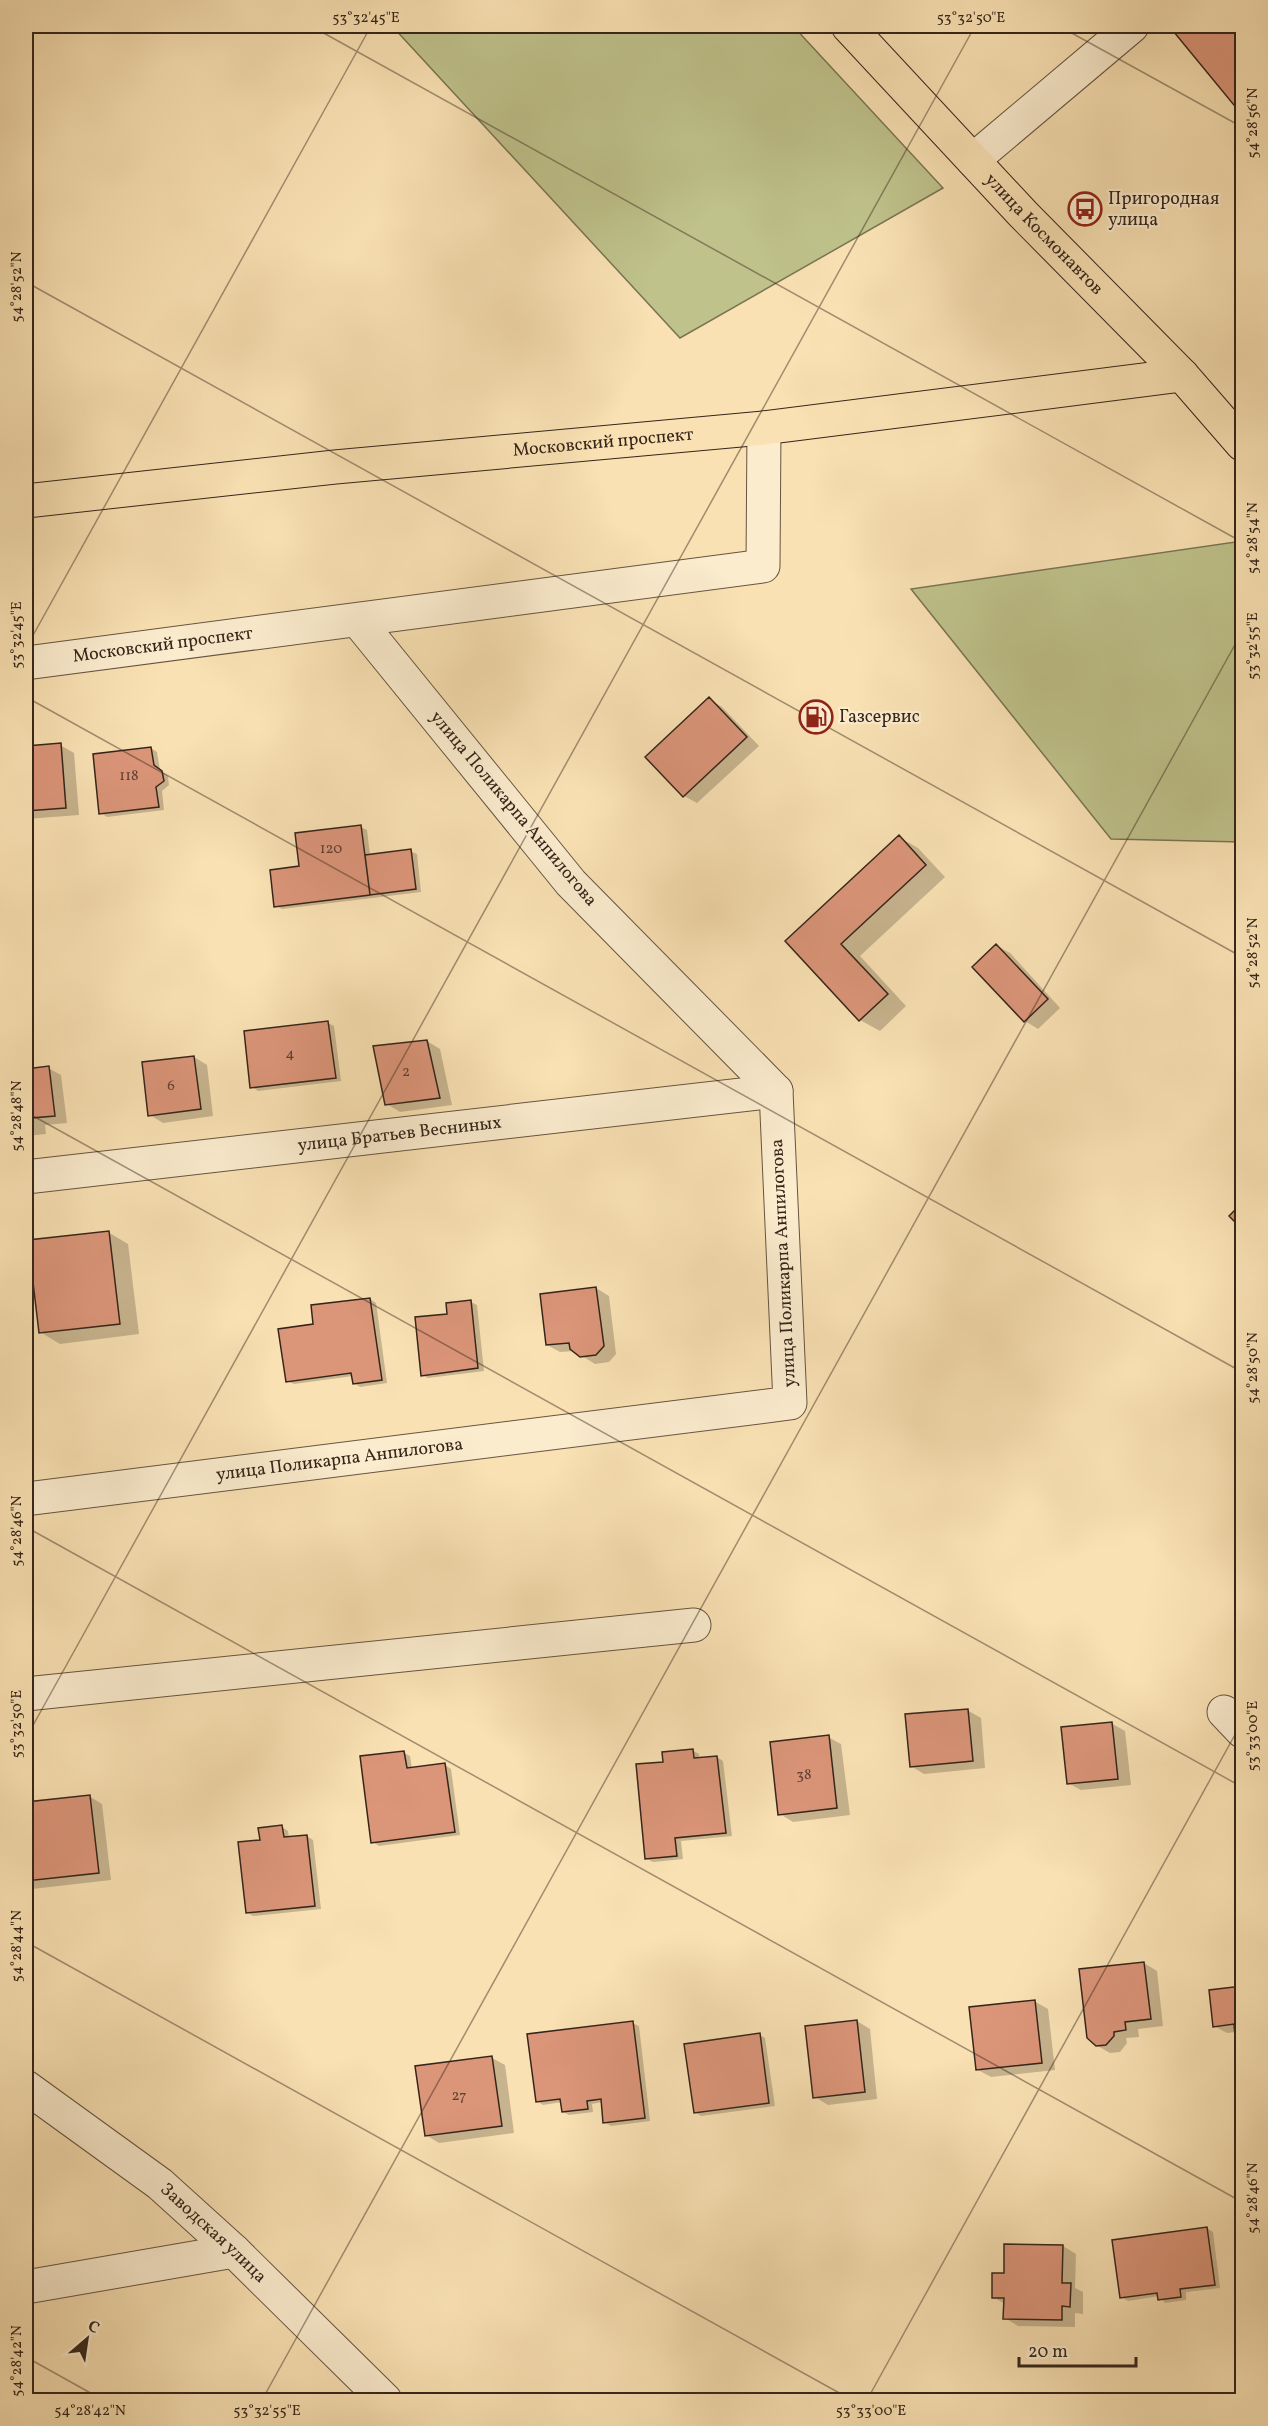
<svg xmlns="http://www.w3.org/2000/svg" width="1268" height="2426" font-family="Vollkorn,serif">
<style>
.green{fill:#bfc28b;stroke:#7a7452;stroke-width:1.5}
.shadow{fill:#0003}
.building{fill:#db9579;stroke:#35251a;stroke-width:1.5}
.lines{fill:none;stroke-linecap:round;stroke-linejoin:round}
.minor-casing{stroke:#665440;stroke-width:35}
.major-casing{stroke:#35251a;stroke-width:35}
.minor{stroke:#fbecce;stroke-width:33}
.major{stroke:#f9e1b3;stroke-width:33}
.ticks{fill:none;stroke:#35251a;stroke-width:1.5;stroke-opacity:0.45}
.labels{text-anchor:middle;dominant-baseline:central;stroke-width:4.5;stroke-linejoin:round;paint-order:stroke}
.number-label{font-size:15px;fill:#5e4132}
.poi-label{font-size:18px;fill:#35251a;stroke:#fbecce;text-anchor:start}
.street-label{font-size:18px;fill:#35251a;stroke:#fbecce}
.neatline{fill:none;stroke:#35251a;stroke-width:2}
.ticks-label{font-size:15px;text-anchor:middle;fill:#35251a}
</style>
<rect width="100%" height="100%" fill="#f9e1b3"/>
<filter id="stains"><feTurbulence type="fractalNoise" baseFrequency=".00333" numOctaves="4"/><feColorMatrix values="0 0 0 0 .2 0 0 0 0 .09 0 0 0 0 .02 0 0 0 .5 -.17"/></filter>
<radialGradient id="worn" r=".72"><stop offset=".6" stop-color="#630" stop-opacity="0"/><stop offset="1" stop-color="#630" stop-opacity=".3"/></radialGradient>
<path class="green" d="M392,26H793L943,188L680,338Z
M1242,541V842L1111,839L911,589Z"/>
<path class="shadow" d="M1171,26H1242V111L1239,108Z
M709,699L722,707L759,746L697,803L684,796Z
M60,745L74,753L79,815L26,819V748Z
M151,748L157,752L160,770L168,776L169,785L162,791L164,810L107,817L101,813Z
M361,827L367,830L370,855L410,851L417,854L421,892L282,909L276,906L300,868Z
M899,837L918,848L945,877L860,956L906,1006L880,1031L860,1020L787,941Z
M997,946L1010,953L1060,1008L1038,1029L1025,1021Z
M328,1023L334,1026L341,1081L258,1091L252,1087Z
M427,1041L440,1049L452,1105L400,1112L387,1104Z
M194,1057L207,1065L213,1116L163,1123L150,1115Z
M48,1068L61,1075L67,1123L45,1125L46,1134L26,1136V1070Z
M108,1232L128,1244L139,1334L60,1344L40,1332Z
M596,1288L609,1296L616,1354L609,1362L595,1364L574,1351L560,1352L547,1345Z
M370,1299L376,1303L387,1383L360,1387L354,1383L353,1376L294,1384L287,1381L315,1326Z
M471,1302L477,1305L484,1371L428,1378L422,1375L448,1315Z
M967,1710L981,1718L985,1768L924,1774L911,1766Z
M1111,1723L1125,1731L1131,1785L1081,1790L1068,1783Z
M828,1737L841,1744L850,1815L793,1822L780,1814Z
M692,1750L699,1754V1759L717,1757L723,1761L732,1836L681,1841L683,1859L653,1862L646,1858L665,1763Z
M404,1753L410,1756L412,1769L445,1765L451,1769L460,1835L379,1846L373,1842Z
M89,1796L102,1804L111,1880L32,1889L26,1885V1803Z
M282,1827L288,1831L289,1838L307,1836L313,1840L321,1909L253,1916L247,1912L261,1841Z
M1144,1963L1157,1971L1163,2026L1138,2029L1139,2037L1126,2038L1127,2043L1120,2052L1110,2053L1096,2045Z
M1242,1987V2039L1236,2032L1227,2033L1214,2026L1210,1991Z
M1034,2001L1048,2009L1055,2070L991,2077L978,2070Z
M857,2021L870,2029L877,2099L828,2105L815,2097Z
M632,2023L639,2026L650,2121L611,2126L604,2122L602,2102L592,2104L593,2112L569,2115L563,2112L562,2102L543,2105L537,2101Z
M759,2035L765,2038L775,2106L701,2116L695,2112Z
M492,2058L505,2065L514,2133L439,2143L426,2135Z
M1207,2228L1213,2232L1220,2288L1186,2292V2300L1165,2303L1159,2296L1128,2301L1121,2297Z
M1063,2246L1076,2254L1075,2288L1083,2292V2314L1075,2313V2327L1018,2326L1005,2318V2304L993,2297L1006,2275Z"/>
<path class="building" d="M1169,26H1242V106L1238,110Z
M709,697L747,737L683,797L645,757Z
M61,743L66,808L26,811V746Z
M151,747L154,765L162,771L164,781L156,787L159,807L99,814L93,754Z
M361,825L370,895L274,907L270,870L299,866L295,833Z
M899,835L926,865L841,944L888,994L859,1021L785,941Z
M411,849L416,889L370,895L365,855Z
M996,944L1048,999L1024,1022L972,967Z
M328,1021L336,1078L250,1088L244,1031Z
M427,1040L440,1098L385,1105L373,1046Z
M194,1056L201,1109L148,1116L142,1062Z
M49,1066L55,1116L32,1118L33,1127L26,1128V1069Z
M1242,1203V1229L1229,1216Z
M109,1231L120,1324L39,1333L28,1240Z
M596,1287L604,1346L596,1355L580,1357L570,1349L569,1343L546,1345L540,1294Z
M370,1298L382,1380L353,1384L351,1373L286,1382L278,1329L313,1324L311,1305Z
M471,1300L478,1368L421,1376L415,1317L447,1314L446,1303Z
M968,1709L973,1761L910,1767L905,1714Z
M1112,1722L1118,1779L1067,1784L1061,1727Z
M829,1735L837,1808L778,1815L770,1742Z
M693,1749L694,1758L717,1756L726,1833L675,1838L677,1856L645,1859L636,1764L663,1762L662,1752Z
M404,1751L407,1768L445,1763L455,1832L371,1843L360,1756Z
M90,1795L99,1873L26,1881V1802Z
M282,1825L284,1837L307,1835L315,1906L246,1913L238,1842L260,1840L258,1828Z
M1144,1962L1151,2019L1125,2022L1126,2030L1114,2032V2036L1106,2045L1096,2046L1087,2038L1079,1969Z
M1242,1986V2035L1235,2036L1234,2024L1213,2027L1209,1990Z
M1035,2000L1042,2063L976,2070L969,2007Z
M857,2020L865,2092L813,2098L805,2026Z
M633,2021L645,2118L603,2123L601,2099L587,2101L588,2109L562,2112L560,2099L536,2102L527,2034Z
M760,2033L769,2103L694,2113L684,2044Z
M492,2056L502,2126L425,2136L415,2066Z
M1207,2227L1215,2285L1180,2289L1181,2297L1158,2300L1157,2293L1120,2298L1112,2240Z
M1004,2244L1063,2245L1062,2283H1071L1070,2307L1062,2306V2320L1003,2319L1004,2298H992V2273H1004Z"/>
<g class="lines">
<g class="minor-casing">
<g id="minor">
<path d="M973,160L1132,26"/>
<path id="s1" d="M26,663L763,566L764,428"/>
<path id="s2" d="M26,1177L776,1091"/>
<path id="s3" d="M26,1499L790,1403L776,1091L571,883L358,621"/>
<path d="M26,1694L694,1625"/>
<path d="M1224,1712L1242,1731"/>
<path id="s4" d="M26,2087L160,2184L234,2251L385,2400"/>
<path d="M26,2287L234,2251"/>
</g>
</g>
<g class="major-casing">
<g id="major">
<path id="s5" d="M848,26L1023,214L1182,375L1242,444"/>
<path id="s6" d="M26,501L335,467L764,428L1182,375"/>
</g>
</g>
<use href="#minor" class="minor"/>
<use href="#major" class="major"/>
</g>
<path class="ticks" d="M311,26L1242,542M1059,26L1242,127M26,282L1242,957M26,648L371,26M26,697L1242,1372M26,1112L1242,1787M26,1527L1242,2202M26,1738L975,26M26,1942L852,2400M26,2357L103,2400M262,2400L1242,632M867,2400L1242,1722"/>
<defs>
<g id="bus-ring" transform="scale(1.725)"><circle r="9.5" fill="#fbecce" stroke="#8f2418" stroke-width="1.5"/><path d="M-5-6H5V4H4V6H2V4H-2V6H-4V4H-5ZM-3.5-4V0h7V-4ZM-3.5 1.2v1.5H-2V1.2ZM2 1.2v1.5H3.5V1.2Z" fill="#8f2418"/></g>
<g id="fuel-ring" transform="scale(1.725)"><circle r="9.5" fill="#fbecce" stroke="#8f2418" stroke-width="1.5"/><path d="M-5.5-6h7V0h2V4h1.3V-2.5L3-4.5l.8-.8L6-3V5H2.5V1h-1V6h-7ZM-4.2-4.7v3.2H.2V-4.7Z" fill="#8f2418"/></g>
</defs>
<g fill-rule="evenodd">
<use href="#bus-ring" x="1085" y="209"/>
<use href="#fuel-ring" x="816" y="717"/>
</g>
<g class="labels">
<g class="number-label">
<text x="129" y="776">118</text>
<text x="331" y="849">120</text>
<text x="290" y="1054">4</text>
<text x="406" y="1072">2</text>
<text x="171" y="1086">6</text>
<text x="804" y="1775">38</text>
<text x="459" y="2096">27</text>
</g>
<g class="poi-label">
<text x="1108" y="199">Пригородная<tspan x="1108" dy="21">улица</tspan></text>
<text x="839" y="717">Газсервис</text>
</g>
<g class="street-label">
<text stroke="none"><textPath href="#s5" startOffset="286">улица Космонавтов</textPath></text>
<text stroke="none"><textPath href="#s6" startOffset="580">Московский проспект</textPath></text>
<text stroke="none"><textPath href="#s1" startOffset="138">Московский проспект</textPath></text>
<text transform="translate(513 809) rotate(50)">улица Поликарпа Анпилогова</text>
<text stroke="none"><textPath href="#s2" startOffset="376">улица Братьев Весниных</textPath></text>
<text transform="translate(784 1263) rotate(-93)">улица Поликарпа Анпилогова</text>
<text stroke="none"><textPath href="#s3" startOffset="316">улица Поликарпа Анпилогова</textPath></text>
<text stroke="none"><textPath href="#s4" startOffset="238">Заводская улица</textPath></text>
</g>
</g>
<rect width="1268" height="2426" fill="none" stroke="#f9e1b3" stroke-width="66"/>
<g transform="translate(87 2339) rotate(29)" stroke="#fbecce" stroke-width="4.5" paint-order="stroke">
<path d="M0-4.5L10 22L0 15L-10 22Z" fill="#35251a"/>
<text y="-9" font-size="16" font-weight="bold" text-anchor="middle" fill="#35251a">С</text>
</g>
<path d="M1019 2357v9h117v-9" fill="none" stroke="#35251a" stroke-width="3"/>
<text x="1028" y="2357" font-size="18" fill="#35251a" stroke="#fbecce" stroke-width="4.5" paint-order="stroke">20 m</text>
<rect x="33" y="33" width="1202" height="2360" class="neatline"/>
<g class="ticks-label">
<text x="366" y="22">53°32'45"E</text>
<text x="971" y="22">53°32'50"E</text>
<text transform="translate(1252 123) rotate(-90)" y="5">54°28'56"N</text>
<text transform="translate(16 287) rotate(-90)" y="5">54°28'52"N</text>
<text transform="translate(1252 538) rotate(-90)" y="5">54°28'54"N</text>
<text transform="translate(16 635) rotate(-90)" y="5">53°32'45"E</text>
<text transform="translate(1252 646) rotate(-90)" y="5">53°32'55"E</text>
<text transform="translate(1252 953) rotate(-90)" y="5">54°28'52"N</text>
<text transform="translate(16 1116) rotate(-90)" y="5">54°28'48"N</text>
<text transform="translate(1252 1368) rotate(-90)" y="5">54°28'50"N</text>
<text transform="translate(16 1531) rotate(-90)" y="5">54°28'46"N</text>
<text transform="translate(16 1724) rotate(-90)" y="5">53°32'50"E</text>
<text transform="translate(1252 1736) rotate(-90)" y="5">53°33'00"E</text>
<text transform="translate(16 1946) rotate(-90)" y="5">54°28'44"N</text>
<text transform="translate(1252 2198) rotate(-90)" y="5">54°28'46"N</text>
<text transform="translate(16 2361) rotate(-90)" y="5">54°28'42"N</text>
<text x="90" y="2415">54°28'42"N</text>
<text x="267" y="2415">53°32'55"E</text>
<text x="871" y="2415">53°33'00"E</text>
</g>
<rect width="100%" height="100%" filter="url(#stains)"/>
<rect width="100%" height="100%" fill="url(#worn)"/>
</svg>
